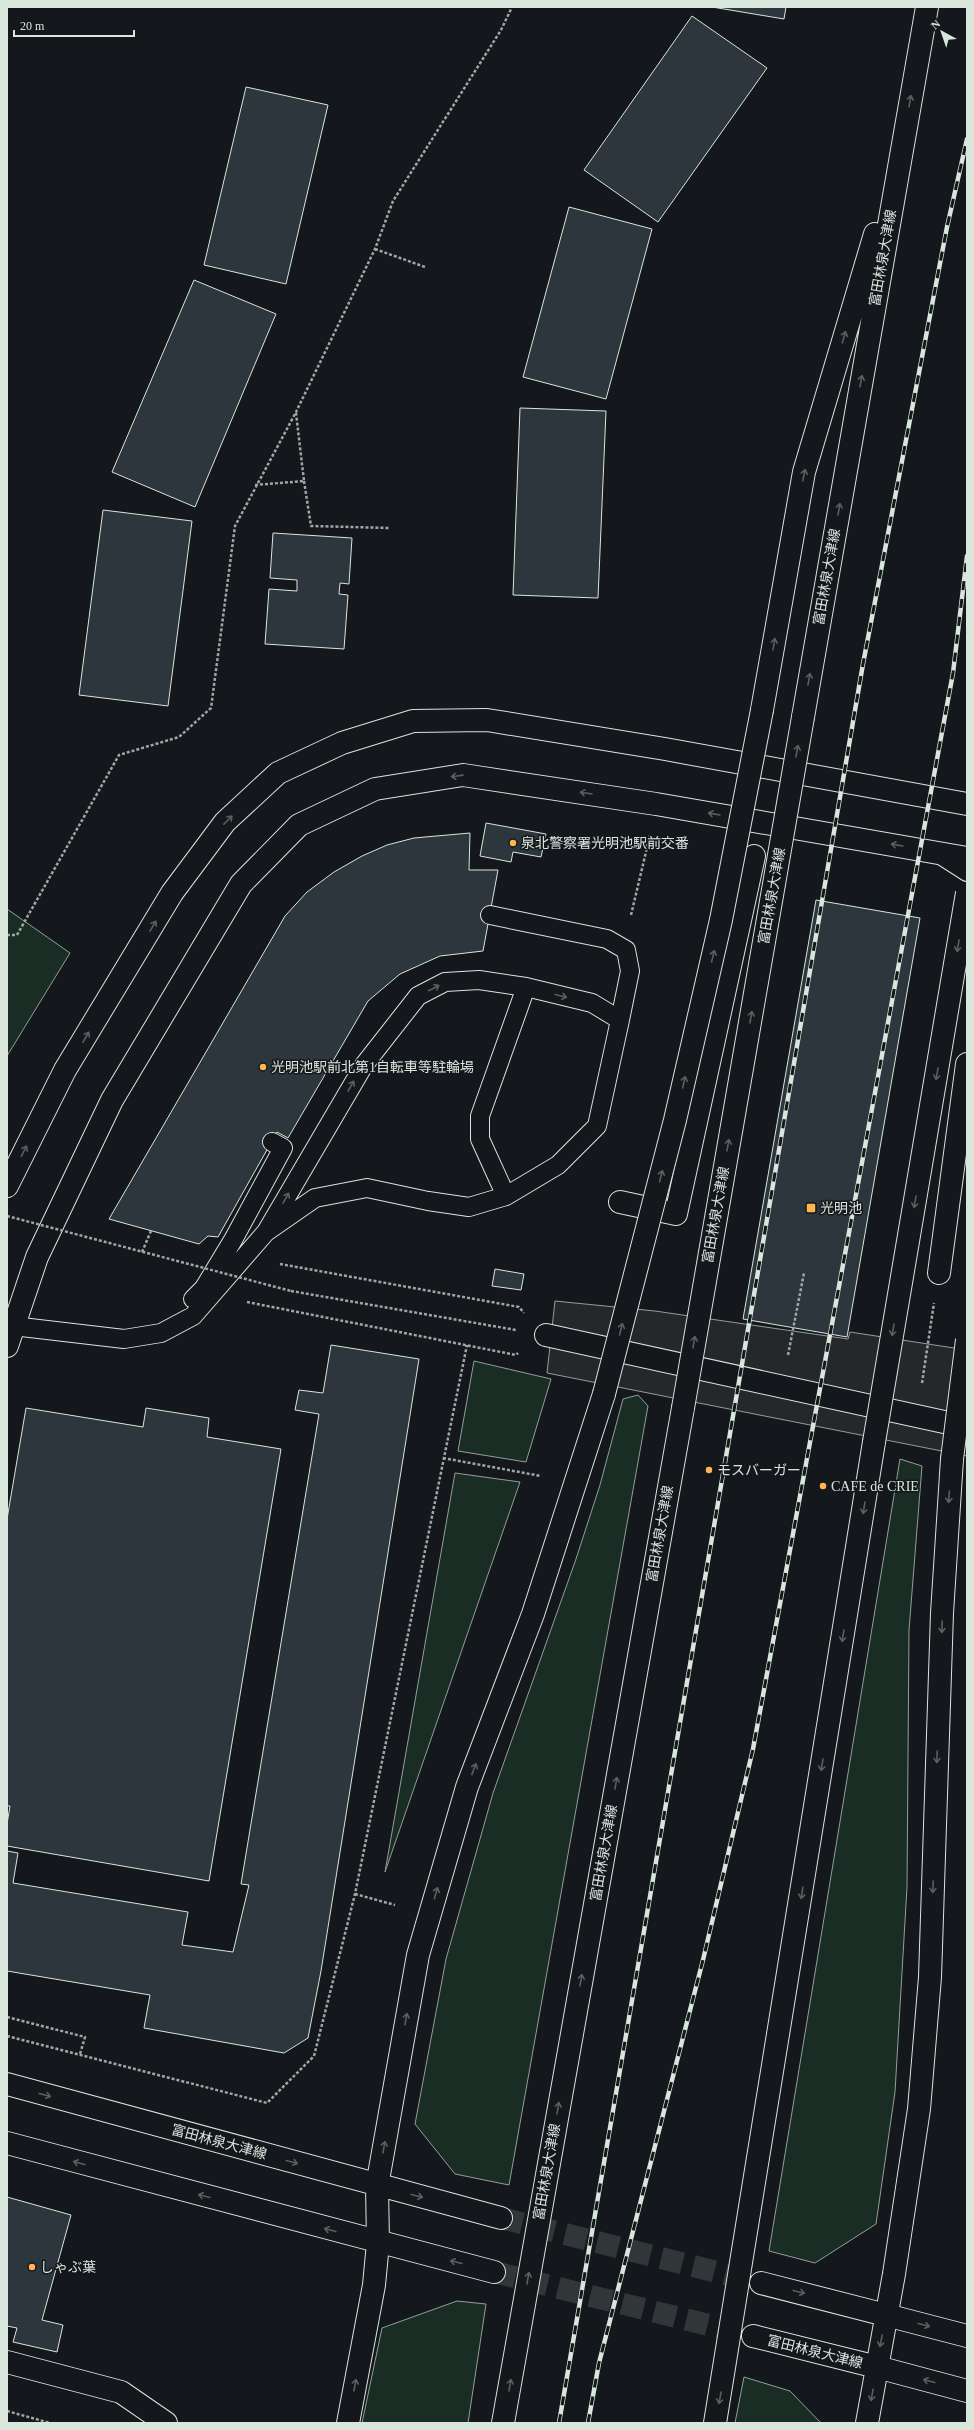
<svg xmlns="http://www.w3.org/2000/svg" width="974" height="2430" font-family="'Times New Roman','Noto Sans JP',serif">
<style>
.green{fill:#1a2d24;stroke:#939e99}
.parking{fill:#24282b;stroke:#939e99}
.building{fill:#2c363c;stroke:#d8e6dc}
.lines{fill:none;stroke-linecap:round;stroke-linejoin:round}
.primary-tunnel{stroke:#313739;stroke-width:22;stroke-dasharray:22 11;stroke-linecap:butt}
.lane-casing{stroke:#d8e6dc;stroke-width:20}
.street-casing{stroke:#d8e6dc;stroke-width:24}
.secondary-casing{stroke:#d8e6dc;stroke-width:24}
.primary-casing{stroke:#d8e6dc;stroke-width:24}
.path{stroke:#9da8a2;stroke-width:2.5;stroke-dasharray:3 2;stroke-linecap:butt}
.lane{stroke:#14181c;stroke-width:18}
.street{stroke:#14181c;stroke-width:22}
.secondary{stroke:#14181c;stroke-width:22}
.primary{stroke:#14181c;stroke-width:22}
.rail-casing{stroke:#d8e6dc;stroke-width:4.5}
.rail{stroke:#14181c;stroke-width:3;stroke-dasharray:9;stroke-linecap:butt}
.primary-bridge-casing{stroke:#d8e6dc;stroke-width:24;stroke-linecap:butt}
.path-bridge{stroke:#9da8a2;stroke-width:2.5;stroke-dasharray:3 2;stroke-linecap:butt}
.primary-bridge{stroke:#14181c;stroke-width:22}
.oneway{stroke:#59605f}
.poi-dot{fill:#ffb74d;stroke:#14181c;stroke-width:1.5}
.labels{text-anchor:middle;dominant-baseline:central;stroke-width:3;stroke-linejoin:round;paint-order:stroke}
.street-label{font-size:14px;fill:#d8e6dc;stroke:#14181c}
.poi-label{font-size:14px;fill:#d8e6dc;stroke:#14181c;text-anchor:start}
</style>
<rect width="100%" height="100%" fill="#14181c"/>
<path class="green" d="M7,909L70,953L7,1056Z
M474,1361L551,1379L526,1462L458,1451Z
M638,1395L648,1406L509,2185L455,2174L415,2124L446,1959L493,1793L576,1559L600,1485L623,1399Z
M900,1459L922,1466L909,1630L907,1887L895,2092L876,2224L815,2263L769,2251Z
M455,1473L520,1482L385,1872Z
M457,2301L486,2304L468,2423H362L382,2328Z
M744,2377L790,2391L821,2423H735Z"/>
<path class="parking" d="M555,1301L655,1311L848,1339L850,1332L967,1350V1456L547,1373Z"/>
<path class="building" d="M712,7H786L784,19Z
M692,16L767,68L658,222L584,170Z
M246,87L328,105L286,284L204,265Z
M569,207L652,229L606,399L523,377Z
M194,280L276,314L195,507L112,472Z
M520,408L606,411L598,598L513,595Z
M103,510L192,521L168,706L79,695Z
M273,533L352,538L349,584L340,583L339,594L348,595L344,649L265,644L269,589L297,591V580L270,578Z
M486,823L546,834L541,857L513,852L511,862L480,856Z
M470,833L469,870H498L483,951L440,956L400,974L368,1001L288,1138L277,1132L218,1237L208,1236L199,1244L109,1219L285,916L307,892L334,872L362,856L387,845L414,838Z
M816,900L920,918L847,1337L743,1319Z
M495,1269L524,1274L521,1290L492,1286Z
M331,1345L419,1359L321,1971L308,2038L284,2053L144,2028L150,1995L7,1971V1851L18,1853L13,1883L188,1912L182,1945L233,1952L249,1885L241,1884L319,1414L295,1410L299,1390L323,1393Z
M26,1408L143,1427L146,1408L209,1418L207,1437L281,1449L209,1881L7,1846V1824L10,1806H7V1519Z
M7,2197L71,2215L42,2320L63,2325L57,2352L13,2342L17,2328L7,2326Z"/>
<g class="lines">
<path class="primary-tunnel" d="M501,2218L761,2283
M494,2272L753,2336"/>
<g class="lane-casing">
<path id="lane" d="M939,854L967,872
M490,915L607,939L626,950L630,971L620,1020
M506,1196L480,1139V1116L526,987
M193,1299L204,1288L233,1240L283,1148L272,1142
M13,1326L124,1339L161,1333L193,1316L266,1232L364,1065L418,996L445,982L479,980L526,987L592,1003L620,1020L597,1126L558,1165L506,1196L469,1207L428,1201L367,1188L315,1198L266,1232"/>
</g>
<g class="street-casing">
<path id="street" d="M620,1202L676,1214L754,856
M939,1273L967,1064
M546,1335L967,1427
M7,2362L121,2392L166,2423"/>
</g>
<g class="secondary-casing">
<path id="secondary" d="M7,1186L65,1070L172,893L225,822L278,773L342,743L413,721L487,720L665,749L967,804
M7,1346L37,1257L112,1100L241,884L299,825L375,789L463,775L656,804L967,858
M886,2315L967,2336
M877,2367L967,2391"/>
</g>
<g class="primary-casing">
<path id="primary" d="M762,710L804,472L875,234
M803,717L927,7
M7,2084L501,2218
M7,2143L494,2272
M761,2283L886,2315
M753,2336L877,2367
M348,2423L374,2285L378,2243L377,2186L418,1955L467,1787L533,1614L604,1394
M503,2423L683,1408
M715,2423L874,1442
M867,2423L894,2274L919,2109L930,1977L942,1613L952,1459"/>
</g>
<path class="path" d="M375,249L425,267
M304,481L311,526L390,528
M255,485L304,481L296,413
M631,915L650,835
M7,935H17L119,755L179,737L211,708L235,526L296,412L375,249L393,201L501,30L512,7
M142,1252L151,1231
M280,1264L519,1307L524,1313
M291,1291L516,1330
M247,1302L516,1355L518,1353
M788,1355L804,1273
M922,1383L934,1303
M443,1458L541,1476
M355,1894L395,1905
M7,2017L85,2037L80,2054
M7,2036L267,2103L314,2056L355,1894L467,1345
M7,2411L50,2423"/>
<use href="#lane" class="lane"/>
<use href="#street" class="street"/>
<use href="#secondary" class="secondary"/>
<use href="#primary" class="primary"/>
<g class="rail-casing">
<path id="rail" d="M559,2423L863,664L947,227L967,139
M588,2423L599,2363L703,1960L753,1749L953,673L967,556"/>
</g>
<use href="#rail" class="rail"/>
<g class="primary-bridge-casing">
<path id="primary-bridge" d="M604,1394L675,1120L721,920L762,710
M683,1408L803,717
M874,1442L967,893
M952,1459L967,1340"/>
</g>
<path class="path-bridge" d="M7,1216L291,1291"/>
<use href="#primary-bridge" class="primary-bridge"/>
</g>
<defs><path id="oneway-shaft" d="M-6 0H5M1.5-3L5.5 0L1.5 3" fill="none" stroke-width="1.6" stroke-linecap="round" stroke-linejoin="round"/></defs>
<g class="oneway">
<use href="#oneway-shaft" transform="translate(910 101) rotate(-80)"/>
<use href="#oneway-shaft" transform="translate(844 337) rotate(-74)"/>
<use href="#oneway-shaft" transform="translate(861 381) rotate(-80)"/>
<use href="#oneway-shaft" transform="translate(804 475) rotate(-78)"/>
<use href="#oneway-shaft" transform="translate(839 509) rotate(-80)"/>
<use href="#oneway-shaft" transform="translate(774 644) rotate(-80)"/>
<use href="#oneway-shaft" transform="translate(809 679) rotate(-80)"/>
<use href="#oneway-shaft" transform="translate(797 751) rotate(-80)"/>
<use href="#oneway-shaft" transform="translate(457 776) rotate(172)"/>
<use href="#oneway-shaft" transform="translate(586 793) rotate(-171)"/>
<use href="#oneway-shaft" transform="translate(714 814) rotate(-170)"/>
<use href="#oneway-shaft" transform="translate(228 820) rotate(-45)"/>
<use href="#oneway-shaft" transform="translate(897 845) rotate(-170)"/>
<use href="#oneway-shaft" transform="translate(153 926) rotate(-59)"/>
<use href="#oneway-shaft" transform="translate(958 946) rotate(100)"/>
<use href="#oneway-shaft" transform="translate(713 956) rotate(-77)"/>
<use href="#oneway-shaft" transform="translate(434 988) rotate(-27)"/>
<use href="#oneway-shaft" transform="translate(561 996) rotate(14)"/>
<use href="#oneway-shaft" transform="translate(751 1017) rotate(-80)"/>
<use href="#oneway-shaft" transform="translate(86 1037) rotate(-59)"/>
<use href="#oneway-shaft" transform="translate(937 1074) rotate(100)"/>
<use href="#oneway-shaft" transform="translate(684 1082) rotate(-77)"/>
<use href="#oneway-shaft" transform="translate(351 1086) rotate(-60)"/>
<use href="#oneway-shaft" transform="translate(728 1145) rotate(-80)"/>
<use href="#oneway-shaft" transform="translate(24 1151) rotate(-63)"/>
<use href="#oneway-shaft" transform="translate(661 1176) rotate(-76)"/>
<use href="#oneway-shaft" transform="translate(286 1198) rotate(-60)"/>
<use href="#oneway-shaft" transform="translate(915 1202) rotate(100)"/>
<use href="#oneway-shaft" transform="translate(621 1329) rotate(-76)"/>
<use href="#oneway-shaft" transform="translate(893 1330) rotate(100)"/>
<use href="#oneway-shaft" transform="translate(694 1342) rotate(-80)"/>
<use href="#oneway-shaft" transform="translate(949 1497) rotate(94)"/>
<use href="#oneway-shaft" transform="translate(864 1508) rotate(99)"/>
<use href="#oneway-shaft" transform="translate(942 1627) rotate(92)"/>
<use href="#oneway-shaft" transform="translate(843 1636) rotate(99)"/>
<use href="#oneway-shaft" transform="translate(937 1757) rotate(92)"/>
<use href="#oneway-shaft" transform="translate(822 1765) rotate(99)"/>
<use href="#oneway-shaft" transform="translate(474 1769) rotate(-69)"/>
<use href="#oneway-shaft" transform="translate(616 1783) rotate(-80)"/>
<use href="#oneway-shaft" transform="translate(933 1887) rotate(92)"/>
<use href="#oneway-shaft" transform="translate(436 1893) rotate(-74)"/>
<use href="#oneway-shaft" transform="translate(802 1893) rotate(99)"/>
<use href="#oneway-shaft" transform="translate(581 1980) rotate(-80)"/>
<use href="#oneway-shaft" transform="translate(406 2019) rotate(-80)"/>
<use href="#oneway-shaft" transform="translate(45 2095) rotate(15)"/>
<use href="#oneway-shaft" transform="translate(558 2108) rotate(-80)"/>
<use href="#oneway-shaft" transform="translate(384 2147) rotate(-80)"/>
<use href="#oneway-shaft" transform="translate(292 2162) rotate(15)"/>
<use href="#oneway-shaft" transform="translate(79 2163) rotate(-165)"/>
<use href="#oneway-shaft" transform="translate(204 2196) rotate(-165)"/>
<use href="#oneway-shaft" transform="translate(417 2196) rotate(14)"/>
<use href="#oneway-shaft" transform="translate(330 2230) rotate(-165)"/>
<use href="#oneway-shaft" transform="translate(456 2262) rotate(-166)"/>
<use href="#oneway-shaft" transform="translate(528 2278) rotate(-80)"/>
<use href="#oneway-shaft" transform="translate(799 2292) rotate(14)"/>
<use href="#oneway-shaft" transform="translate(924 2325) rotate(15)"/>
<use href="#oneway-shaft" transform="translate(881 2341) rotate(101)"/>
<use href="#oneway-shaft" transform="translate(929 2381) rotate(-165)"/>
<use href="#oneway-shaft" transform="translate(355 2385) rotate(-79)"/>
<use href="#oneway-shaft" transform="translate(510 2385) rotate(-80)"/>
<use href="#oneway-shaft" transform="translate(872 2395) rotate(100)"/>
<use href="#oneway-shaft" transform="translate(720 2398) rotate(100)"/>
</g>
<g class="poi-dot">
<circle cx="513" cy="843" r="4"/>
<circle cx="263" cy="1067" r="4"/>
<rect x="806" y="1203" width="10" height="10" rx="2"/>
<circle cx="709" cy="1470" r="4"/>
<circle cx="823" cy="1486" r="4"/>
<circle cx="32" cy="2267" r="4"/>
</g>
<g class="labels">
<g class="street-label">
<text transform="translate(883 258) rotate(-80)">富田林泉大津線</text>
<text transform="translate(827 577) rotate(-80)">富田林泉大津線</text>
<text transform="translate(772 896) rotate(-80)">富田林泉大津線</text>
<text transform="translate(716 1215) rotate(-80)">富田林泉大津線</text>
<text transform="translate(660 1534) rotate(-80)">富田林泉大津線</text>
<text transform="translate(604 1853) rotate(-80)">富田林泉大津線</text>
<text transform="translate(219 2142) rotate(15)">富田林泉大津線</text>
<text transform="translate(547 2172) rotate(-80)">富田林泉大津線</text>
<text transform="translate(815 2352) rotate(14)">富田林泉大津線</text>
</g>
<g class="poi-label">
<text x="521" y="843">泉北警察署光明池駅前交番</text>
<text x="271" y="1067">光明池駅前北第1自転車等駐輪場</text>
<text x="820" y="1208">光明池</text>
<text x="717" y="1470">モスバーガー</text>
<text x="831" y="1486">CAFE de CRIE</text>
<text x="40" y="2267">しゃぶ葉</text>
</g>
</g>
<rect width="974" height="2430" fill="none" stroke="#d8e6dc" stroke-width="16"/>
<g transform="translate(942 32) rotate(320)" stroke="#14181c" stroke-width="3" paint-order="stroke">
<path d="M0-3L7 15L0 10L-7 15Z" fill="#d8e6dc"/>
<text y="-6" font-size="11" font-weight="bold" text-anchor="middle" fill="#d8e6dc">N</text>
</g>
<path d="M14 30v6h120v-6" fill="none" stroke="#d8e6dc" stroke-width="2"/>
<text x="20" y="30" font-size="12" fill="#d8e6dc" stroke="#14181c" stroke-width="3" paint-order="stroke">20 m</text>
</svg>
